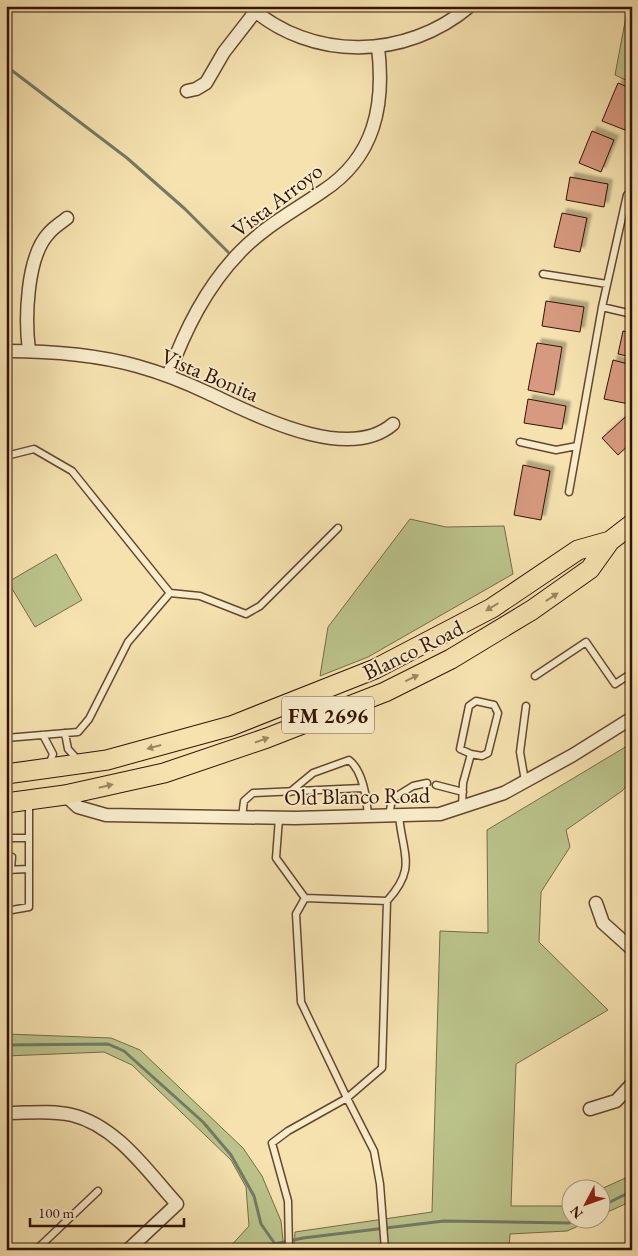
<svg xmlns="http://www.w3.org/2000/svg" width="638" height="1256" font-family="'EB Garamond',serif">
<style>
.green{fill:#bbc38b;stroke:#776b47}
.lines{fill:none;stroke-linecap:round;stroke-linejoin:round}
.stream{stroke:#737a66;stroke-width:3}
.building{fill:#d79a80;stroke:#331303;filter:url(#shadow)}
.lane-casing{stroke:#64472e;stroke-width:9}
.street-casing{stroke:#64472e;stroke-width:15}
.primary-casing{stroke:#331303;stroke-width:21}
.lane{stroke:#f8eccb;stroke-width:6}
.street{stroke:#f8eccb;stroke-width:12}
.primary{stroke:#f5e2af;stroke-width:19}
.oneway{fill:#9e8562}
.labels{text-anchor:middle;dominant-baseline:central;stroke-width:4;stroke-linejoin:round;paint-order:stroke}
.shield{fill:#f8eccb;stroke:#6e543f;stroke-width:1}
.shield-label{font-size:21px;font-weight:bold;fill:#331303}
.street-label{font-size:22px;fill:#331303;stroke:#f8eccb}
</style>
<defs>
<filter id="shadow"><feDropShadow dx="4.5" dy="-4.5" stdDeviation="1" flood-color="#0004"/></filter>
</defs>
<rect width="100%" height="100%" fill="#f5e2af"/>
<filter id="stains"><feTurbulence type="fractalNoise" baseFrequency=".004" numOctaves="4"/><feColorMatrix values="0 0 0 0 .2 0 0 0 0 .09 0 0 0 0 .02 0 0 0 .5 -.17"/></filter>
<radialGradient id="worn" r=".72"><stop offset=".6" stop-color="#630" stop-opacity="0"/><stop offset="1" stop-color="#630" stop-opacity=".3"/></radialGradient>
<path class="green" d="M628,6H632V83L615,75Z
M410,519L446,527L504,526L513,574L368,657L320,676L328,627Z
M56,554L82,600L35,627L8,582Z
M632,743V780L622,791L566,830L570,847L541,892L539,942L608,1010L516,1064L511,1206H563L570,1203V1218L594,1219L567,1231L510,1234L509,1250H431V1246L376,1250H294L295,1232L432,1212L440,931L488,933L487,830Z
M6,1034L111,1038L140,1050L243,1148L262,1176L281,1221L284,1250H227L249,1226L246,1187L231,1160L132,1065L104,1052L6,1056Z
M632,1175V1201L601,1215V1189Z"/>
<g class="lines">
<path class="stream" d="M6,66L127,158L185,209L228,252
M6,1045L108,1044L124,1051L203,1122L231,1155L254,1196L261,1224L275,1244
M600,1207L632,1191
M258,1250L260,1247L303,1238L444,1221L569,1223L577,1218"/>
</g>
<path class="building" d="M618,83L632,89V114L625,130L602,121Z
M592,131L614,140L601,172L579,163Z
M570,177L608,184L604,207L566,200Z
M562,213L587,218L580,252L554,247Z
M546,301L584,307L580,332L542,326Z
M623,331L632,333V357L618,354Z
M537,343L562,347L554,395L528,390Z
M613,360L632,365L629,404L604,399Z
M528,399L566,406L562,429L524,423Z
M632,411V442L618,455L602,438Z
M523,465L550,471L541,520L514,515Z"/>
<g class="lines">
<g class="lane-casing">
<path id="lane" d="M543,274L607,284
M602,307L632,314
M520,442L556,450L577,446
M6,456L34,449L72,471L170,593
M569,492L602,307L627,195L632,192
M535,676L586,642L615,684L632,673
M65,733L68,749L78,760
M43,735L53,754L49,765
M6,738L78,732L89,719L128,642L170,593L200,596L246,614L260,606L338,528
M525,781L520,752L526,706
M436,785L463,792
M290,792L313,773L349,760C363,771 367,800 368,817
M462,807L463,783L471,754L460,749L469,706L476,701L494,705L498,713L488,753L482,756L471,754
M389,816L392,799L413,786L427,783
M242,817L244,801L253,793L362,788
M279,818L276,858L305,898
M6,838H29V802
M6,870L28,869
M11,870L12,857
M387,901L382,1068L347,1098L301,1002L296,914L305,898L387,901C417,868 403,856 399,816
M6,911L29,907V838
M36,1250L98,1191
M289,1250L288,1201L272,1143L288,1131L347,1098L374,1151L380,1184L385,1250"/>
</g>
<g class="street-casing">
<path id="street" d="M249,6C312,62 406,60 470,6
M187,91L196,89L206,83L224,52L255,12
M6,351C51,351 94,354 137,366C162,373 185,382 208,393C254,414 347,464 393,424
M29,351C25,320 26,257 49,233C54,227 61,223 67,218
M168,376C185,330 206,287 240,252C265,226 294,211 323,191C375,157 385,105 378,47
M65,795L78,807L106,815L295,818L440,814L504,793L573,755L632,718
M596,903L603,923L632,949
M590,1109L616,1101L632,1084
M6,1113C28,1113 51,1110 72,1115C117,1126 147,1171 177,1204L128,1250"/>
</g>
<g class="primary-casing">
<path id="primary" d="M6,774L107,760L231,726L375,669L492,608L578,550L610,541
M6,803L65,795L164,773L267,738L385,692L451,659L532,610L590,569L610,541L632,524"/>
</g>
<use href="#lane" class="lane"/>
<use href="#street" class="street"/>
<use href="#primary" class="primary"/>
</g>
<defs><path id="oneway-solid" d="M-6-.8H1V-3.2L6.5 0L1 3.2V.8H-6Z" transform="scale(1.25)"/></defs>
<g class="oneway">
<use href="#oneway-solid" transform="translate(552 597) rotate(-34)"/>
<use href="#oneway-solid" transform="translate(492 607) rotate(149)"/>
<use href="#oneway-solid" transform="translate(412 678) rotate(-26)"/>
<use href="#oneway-solid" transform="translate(262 740) rotate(-19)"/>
<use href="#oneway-solid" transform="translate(154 747) rotate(165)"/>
<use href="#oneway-solid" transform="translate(106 786) rotate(-13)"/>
</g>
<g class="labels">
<rect class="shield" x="282" y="696.5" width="92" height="37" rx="4"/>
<g class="shield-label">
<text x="328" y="715">FM 2696</text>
</g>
<g class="street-label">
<text transform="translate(277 200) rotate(-37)">Vista Arroyo</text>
<text transform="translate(210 375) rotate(23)">Vista Bonita</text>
<text transform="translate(413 650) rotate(-26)">Blanco Road</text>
<text transform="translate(357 796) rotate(-1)">Old Blanco Road</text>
</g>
</g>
<rect width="638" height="1256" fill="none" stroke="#f5e2af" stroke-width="25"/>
<rect x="8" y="8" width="623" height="1241" fill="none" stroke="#331303" stroke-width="2.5"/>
<rect x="12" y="12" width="613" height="1231" fill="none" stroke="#331303"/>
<g transform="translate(586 1204) rotate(229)"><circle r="24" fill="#f8eccb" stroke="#a9957b"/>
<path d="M0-4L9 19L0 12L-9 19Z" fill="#8f2418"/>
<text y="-8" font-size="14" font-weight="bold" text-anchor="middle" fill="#331303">N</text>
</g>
<path d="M30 1218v8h154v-8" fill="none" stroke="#331303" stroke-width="2.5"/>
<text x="38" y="1218" font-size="15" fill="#331303" stroke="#f8eccb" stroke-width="4" paint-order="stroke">100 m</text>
<rect width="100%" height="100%" filter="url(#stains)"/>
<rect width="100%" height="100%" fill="url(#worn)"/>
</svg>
